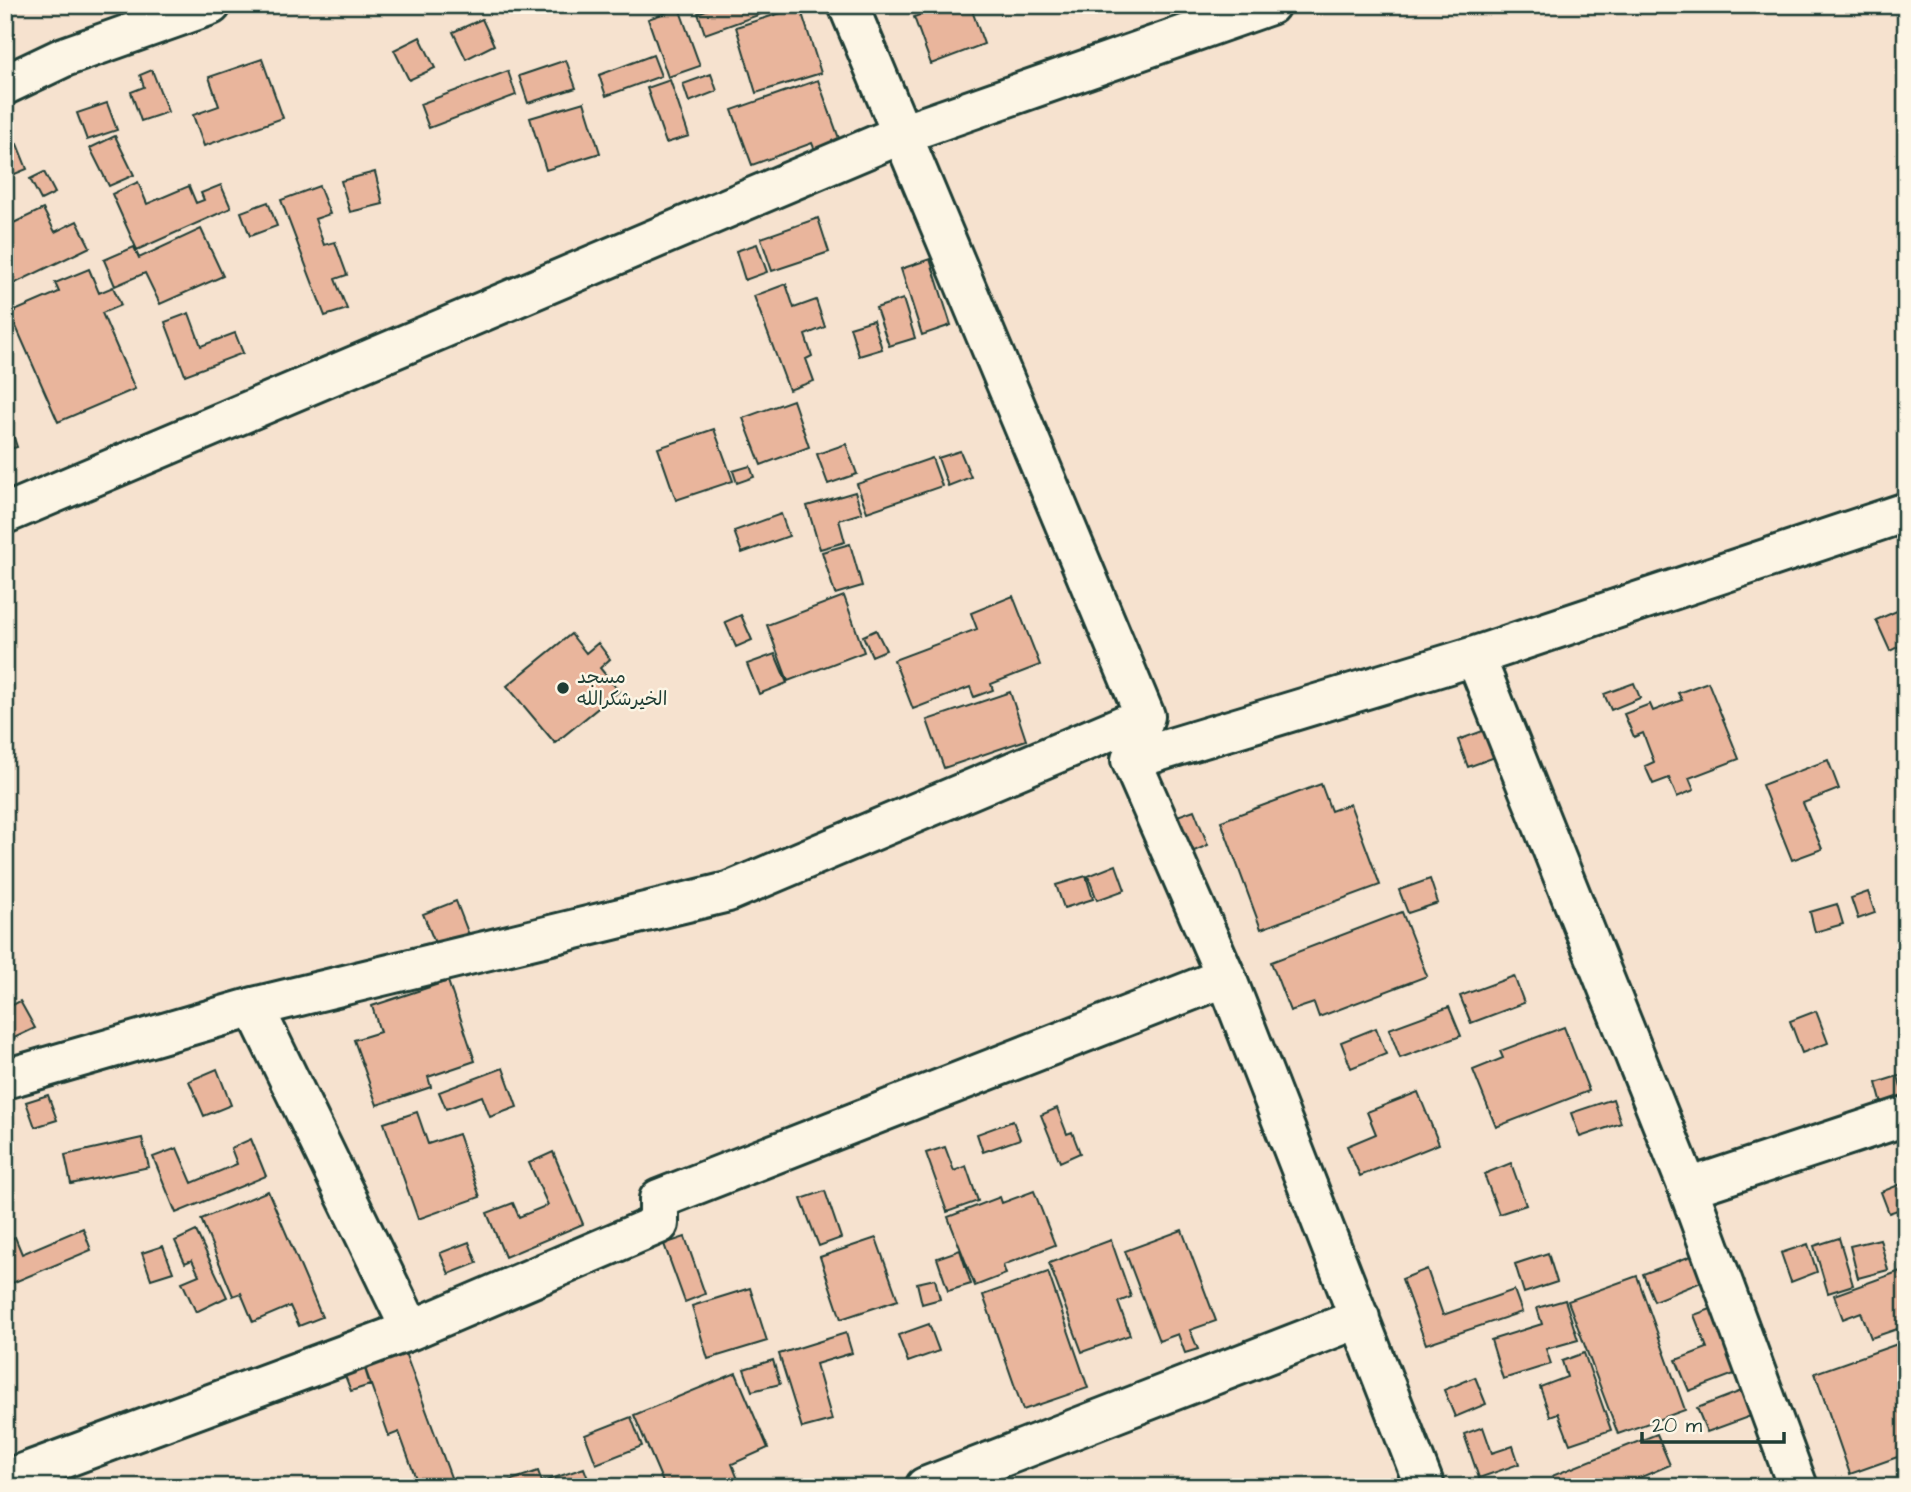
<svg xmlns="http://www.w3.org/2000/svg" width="1911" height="1492" font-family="'Architects Daughter','Playpen Sans Arabic',sans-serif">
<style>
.building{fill:#e9b59c;stroke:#1f3d34;stroke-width:2}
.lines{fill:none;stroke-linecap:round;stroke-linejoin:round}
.minor-casing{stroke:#1f3d34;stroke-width:44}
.minor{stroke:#fcf5e5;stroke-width:38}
.poi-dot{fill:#1f3d34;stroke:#fcf5e5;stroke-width:2.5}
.labels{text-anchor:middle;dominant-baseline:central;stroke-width:5;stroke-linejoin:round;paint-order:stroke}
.poi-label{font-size:19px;fill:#1f3d34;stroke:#fcf5e5;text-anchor:start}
</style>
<rect width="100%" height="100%" fill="#f6e2cf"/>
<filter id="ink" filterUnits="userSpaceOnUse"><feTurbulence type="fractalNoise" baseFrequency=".0143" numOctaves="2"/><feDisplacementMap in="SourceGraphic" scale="14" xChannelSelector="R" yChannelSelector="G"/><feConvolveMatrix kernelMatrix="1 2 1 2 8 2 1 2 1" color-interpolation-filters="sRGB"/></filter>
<g filter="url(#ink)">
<path class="building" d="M491,5H508L493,11Z
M720,5H757L761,14L705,34L698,13Z
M946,5H970L984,44L931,64L914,17Z
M800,7L821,73L756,93L736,27Z
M679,8L700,66L668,77L648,19Z
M482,19L494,45L466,59L453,32Z
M420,37L435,68L409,80L394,50Z
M653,55L661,76L606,96L599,75Z
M262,59L283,118L204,146L193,115L219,106L209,77Z
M566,60L576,88L528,103L519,76Z
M152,70L168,112L141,121L131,92L144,87L140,75Z
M508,71L516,95L429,128L420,104Z
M711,74L717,91L689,102L683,84Z
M670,80L689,136L666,143L647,88Z
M818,80L841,144L816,153L812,143L752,165L732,110Z
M584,102L600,153L546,170L530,118Z
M107,103L117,130L87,140L77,113Z
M115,136L134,175L109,186L90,148Z
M17,144L27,169L5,178V149Z
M44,172L55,193L41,200L30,179Z
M375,172L383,204L350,212L341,181Z
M138,182L147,204L189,186L196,203L204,200L201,193L221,185L231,208L137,250L112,194Z
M319,186L330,214L315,219L324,245L335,242L347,275L335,279L347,309L325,316L281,200Z
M268,202L277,226L250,236L241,212Z
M43,209L55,232L77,221L90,247L5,288V227Z
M818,218L829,252L772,271L761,238Z
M201,229L223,276L160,304L145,273L115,286L104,260L134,247L139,258Z
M757,244L767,272L745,280L736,251Z
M930,259L951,325L922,335L901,269Z
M89,269L99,293L113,287L121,305L102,313L135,389L58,422L10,313L59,292L55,283Z
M786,284L794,308L816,300L825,327L805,335L812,356L806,359L814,381L789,390L754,296Z
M903,299L915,338L889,346L876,308Z
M189,313L201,346L235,333L243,353L185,375L165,322Z
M873,320L882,349L859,356L850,327Z
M793,400L809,447L761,465L743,418Z
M714,429L733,481L676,500L658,448Z
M13,435L17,447L5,450V437Z
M846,444L857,474L828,484L817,454Z
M960,451L971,477L948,486L938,458Z
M932,458L942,486L867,512L857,484Z
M750,466L754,477L737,483L733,471Z
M855,492L862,513L839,520L845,542L820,549L807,506Z
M781,514L789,536L742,553L734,531Z
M850,544L862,586L835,594L822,552Z
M844,596L864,652L788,681L767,625Z
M1013,596L1040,665L991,684L993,690L974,697L970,687L913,709L894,660L977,629L971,613Z
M1906,607V643L1890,651L1876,620Z
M741,615L752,640L736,647L725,622Z
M876,630L886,650L872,656L863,636Z
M571,634L586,653L598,643L610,659L600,668L619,691L555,743L507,686Z
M775,654L787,683L759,694L747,664Z
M1708,682L1739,759L1689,778L1694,790L1677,797L1669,778L1653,784L1645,766L1654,762L1643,733L1634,737L1624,714L1650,704L1653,711L1682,700L1678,693Z
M1634,683L1640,698L1611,710L1604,694Z
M1010,692L1026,740L944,768L927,720Z
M1488,729L1498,756L1468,767L1458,740Z
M1828,760L1839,789L1803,803L1822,849L1792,860L1762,785Z
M1321,784L1331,811L1350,804L1380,885L1261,929L1221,821Z
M1194,810L1208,845L1185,855L1169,819Z
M1116,865L1125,890L1097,900L1088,876Z
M1086,876L1093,899L1064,908L1056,885Z
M1430,879L1438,903L1408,913L1399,890Z
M1868,892L1875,913L1858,919L1851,898Z
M456,901L469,935L437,948L423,914Z
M1837,904L1843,924L1815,932L1810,912Z
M1402,912L1427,976L1319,1017L1314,1003L1290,1011L1271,962Z
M1514,976L1524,1003L1471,1023L1460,996Z
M448,981L475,1061L428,1077L431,1087L377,1105L354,1040L380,1032L372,1006Z
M20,1001L35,1028L12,1039L5,1027V1009Z
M1449,1007L1461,1036L1400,1058L1389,1029Z
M1816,1011L1828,1043L1802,1053L1790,1021Z
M1564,1027L1589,1091L1496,1127L1473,1070L1503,1058L1500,1051Z
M1376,1028L1386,1054L1351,1068L1341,1042Z
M503,1068L517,1107L490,1117L482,1096L446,1109L439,1092Z
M217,1069L231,1105L204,1116L189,1081Z
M1898,1076L1905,1101L1883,1108L1876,1083Z
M1418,1092L1439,1144L1360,1176L1347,1146L1376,1134L1367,1112Z
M48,1095L57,1120L35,1127L26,1102Z
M1613,1099L1621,1123L1580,1137L1571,1113Z
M1057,1108L1067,1134L1072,1132L1080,1153L1060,1162L1041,1115Z
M417,1112L428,1144L458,1134L480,1197L418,1219L384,1123Z
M1013,1121L1020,1139L983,1152L977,1134Z
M142,1138L149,1167L71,1184L65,1155Z
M251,1139L266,1176L176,1213L153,1157L177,1148L192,1183L237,1164L231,1148Z
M945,1147L954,1171L966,1166L978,1201L947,1212L926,1153Z
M553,1152L583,1224L505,1257L487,1213L513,1203L519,1217L548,1205L529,1163Z
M1511,1163L1526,1205L1499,1214L1484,1174Z
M1906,1182V1207L1889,1213L1881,1192Z
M268,1191L322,1317L299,1326L290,1306L253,1322L241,1293L233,1296L201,1219Z
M825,1191L841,1238L819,1246L801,1199Z
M1034,1191L1055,1245L1003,1265L1006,1274L975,1286L948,1217L1000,1197L1002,1203Z
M83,1228L91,1250L5,1286V1241L15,1237L22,1254Z
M1182,1230L1216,1321L1190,1330L1198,1349L1185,1353L1178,1334L1159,1341L1125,1251Z
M196,1231L227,1297L196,1312L182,1282L199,1275L192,1260L185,1263L175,1241Z
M685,1237L705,1294L685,1302L664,1244Z
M876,1238L898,1300L841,1319L820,1257Z
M1839,1238L1853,1285L1828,1293L1814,1246Z
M1880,1239L1888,1270L1858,1278L1850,1246Z
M1111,1240L1131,1297L1118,1302L1130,1335L1082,1352L1049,1263Z
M469,1242L477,1263L449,1274L440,1253Z
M1808,1244L1817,1272L1791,1282L1781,1253Z
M163,1246L173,1272L151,1279L142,1253Z
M960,1250L971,1284L948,1291L937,1258Z
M1548,1253L1557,1282L1524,1293L1515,1264Z
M1699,1253L1709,1279L1654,1301L1643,1274Z
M1427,1269L1443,1315L1514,1290L1522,1312L1426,1344L1402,1279Z
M1906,1269V1326L1871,1338L1861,1312L1843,1319L1834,1295Z
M1048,1272L1088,1388L1023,1410L983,1295Z
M1637,1276L1685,1410L1618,1434L1568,1301Z
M935,1279L940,1299L922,1304L917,1283Z
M750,1288L767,1341L708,1359L692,1306Z
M1565,1300L1578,1340L1546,1349L1551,1364L1503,1379L1491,1340L1542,1324L1537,1308Z
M1719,1306L1745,1370L1689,1391L1676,1360L1707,1348L1694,1315Z
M929,1324L939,1351L908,1362L898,1335Z
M846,1333L852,1353L816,1364L832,1420L802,1428L779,1354Z
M1906,1341V1454L1850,1474L1815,1373Z
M404,1350L453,1483L443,1487H419L399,1432L389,1436L364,1365Z
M1584,1353L1611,1430L1570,1444L1558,1413L1550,1416L1540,1387L1567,1377L1562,1361Z
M773,1360L780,1384L752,1391L744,1369Z
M364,1366L370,1385L351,1391L344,1373Z
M736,1373L768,1448L732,1464L741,1487H665L634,1415Z
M1475,1377L1486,1404L1455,1417L1444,1390Z
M1749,1388L1759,1413L1707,1432L1697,1408Z
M631,1417L642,1446L596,1464L585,1435Z
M1483,1427L1492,1453L1513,1446L1519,1464L1479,1478L1464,1434Z
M1657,1434L1670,1465L1634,1480L1636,1487H1556L1552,1476Z
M584,1468L591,1487H491L538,1471L542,1482Z"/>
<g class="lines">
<g class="minor-casing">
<path id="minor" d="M848,5L1145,716L1131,760L1226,977L1425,1487
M5,85L64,57L211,5
M5,514L902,134L1270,5
M1475,656L1688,1188L1798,1487
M1131,760L1475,656L1906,512
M254,1007L411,1330
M5,1079L254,1007L728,892L1145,716
M1688,1188L1906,1116
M5,1480L411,1330L659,1224V1199L1226,977
M925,1487L1360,1318"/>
</g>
<use href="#minor" class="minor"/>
</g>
</g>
<circle class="poi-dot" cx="563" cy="688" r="7"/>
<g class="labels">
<g class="poi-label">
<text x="577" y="677">مسجد<tspan x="577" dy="22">الخيرشكرالله</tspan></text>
</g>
</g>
<rect width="1911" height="1492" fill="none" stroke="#fcf5e5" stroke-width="28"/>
<rect x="14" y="14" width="1883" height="1464" fill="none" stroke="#1f3d34" stroke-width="2.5" filter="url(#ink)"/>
<path d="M1642 1432v10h142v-10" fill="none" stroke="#1f3d34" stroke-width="3.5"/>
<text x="1652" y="1432" font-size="21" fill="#1f3d34" stroke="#fcf5e5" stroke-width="5" paint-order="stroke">20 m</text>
</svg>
